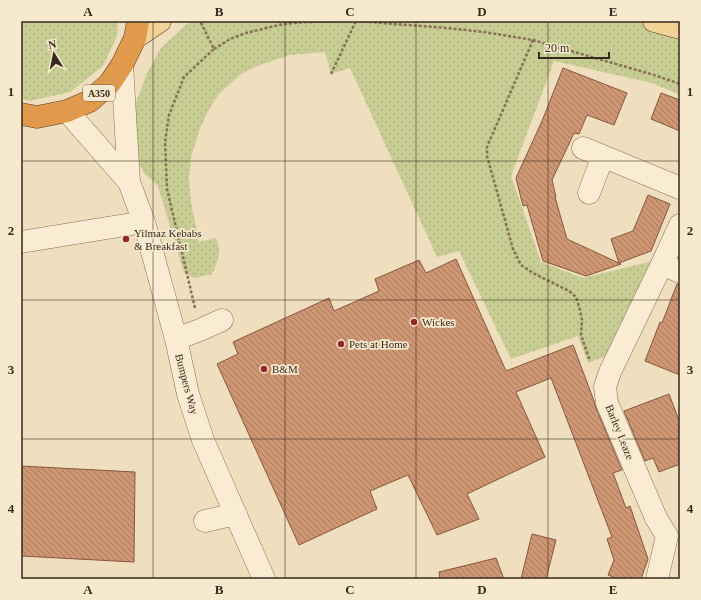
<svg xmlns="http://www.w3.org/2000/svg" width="701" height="600" font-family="'Times New Roman',serif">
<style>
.grass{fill:url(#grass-dots)}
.building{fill:url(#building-back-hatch);stroke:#87573c}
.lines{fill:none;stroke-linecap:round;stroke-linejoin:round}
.minor-casing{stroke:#876f57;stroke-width:23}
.major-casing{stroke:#553d2b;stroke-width:23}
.highway-casing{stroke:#553d2b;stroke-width:23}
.path{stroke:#876f57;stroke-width:2.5;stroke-dasharray:3 2;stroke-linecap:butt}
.minor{stroke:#f9ecd2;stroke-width:22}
.major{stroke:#f3d395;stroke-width:22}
.highway{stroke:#e19a4c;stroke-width:22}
.grid{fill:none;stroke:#36281c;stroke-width:1;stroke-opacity:0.55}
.poi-dot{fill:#97262a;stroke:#f6e9ce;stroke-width:1.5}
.labels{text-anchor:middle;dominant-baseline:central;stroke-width:3.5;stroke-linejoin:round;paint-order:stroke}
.shield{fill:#f6e9ce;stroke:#706251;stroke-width:1}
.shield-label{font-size:10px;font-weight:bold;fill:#36281c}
.poi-label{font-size:11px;fill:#36281c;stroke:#f6e9ce;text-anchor:start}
.street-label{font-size:11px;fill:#36281c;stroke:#f6e9ce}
.neatline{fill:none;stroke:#36281c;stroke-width:1.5}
.grid-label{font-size:13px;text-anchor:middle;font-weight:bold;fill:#36281c}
</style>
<defs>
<pattern id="grass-dots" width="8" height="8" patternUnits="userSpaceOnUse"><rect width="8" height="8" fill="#c8cd93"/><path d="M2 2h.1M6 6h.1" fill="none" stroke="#acb07e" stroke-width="1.8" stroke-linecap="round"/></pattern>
<pattern id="building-back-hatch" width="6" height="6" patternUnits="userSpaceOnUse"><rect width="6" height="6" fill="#ce9673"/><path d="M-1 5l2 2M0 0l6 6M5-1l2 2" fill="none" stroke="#a87a5e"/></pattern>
</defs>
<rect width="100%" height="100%" fill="#efdfbf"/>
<path class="grass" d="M21,21H118L117,36L103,66L70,92L30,101L21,98Z
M192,21H680V95L652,83L554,61L511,176L541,262L583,278L653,261L606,356L588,363L578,336L511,359L459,251L437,257L350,68L331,74L325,52L290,55L257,66L241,74L219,94L209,109L200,128L191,157L189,179L191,202L199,242L216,238C222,251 218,262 212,274L195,278L184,273L158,186L144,173L137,159L134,108L147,73L161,48L186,25Z"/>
<path class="building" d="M563,68L627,93L614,125L587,115L579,134L574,133L552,180L556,197H555L567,239L621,264L586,276L543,261L527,205L523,206L516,178L542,121Z
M661,93L680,100V131L651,119Z
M648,195L670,204L651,251L619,263L611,239L633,231Z
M456,259L506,371L573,345L594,401L596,408L622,470L613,473L626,508L630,506L648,559L641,579H619L608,575L614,560L607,539L612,537L551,378L516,392L545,457L467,494L479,519L437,535L408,475L370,491L377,509L299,545L217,364L238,354L233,342L329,298L334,311L379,291L375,279L419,260L426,273Z
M677,284H680V375L645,361L660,322L662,323Z
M669,394L680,423V464L659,472L653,458L645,461L624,411Z
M21,466L135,472L134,562L21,556Z
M532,534L556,540L546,579H521Z
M496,558L504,579H440L439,572Z"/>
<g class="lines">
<g class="minor-casing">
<path id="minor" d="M122,65L129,182L144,222L176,339L188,394L203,440L264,579
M67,111L129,182
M583,148L680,188
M589,193L603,156
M21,242L144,222
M662,264L680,225
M176,339L200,330L222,320
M205,521L236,514
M657,579L667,536L656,518L607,403L605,387L610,372L662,264L680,272"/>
</g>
<g class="major-casing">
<path id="major" d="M654,21L680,28
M135,38L160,21"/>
</g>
<g class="highway-casing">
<path id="highway" d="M21,114L37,117L67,111L90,101L110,83L122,65L135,38L138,21"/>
</g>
<path class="path" d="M533,40L487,147V156L513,249L521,265L533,273L569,291L576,297L580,310L582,320L581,335L590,361
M214,49L230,39L246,33L283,24L306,22L356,21L447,28L484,32L533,40L654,75L680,84
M331,74L356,21
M195,308L167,189L165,142L169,115L184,77L214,49L200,21"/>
<use href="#minor" class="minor"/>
<use href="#major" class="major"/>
<use href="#highway" class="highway"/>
</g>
<path class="grid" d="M153,21V579M285,21V579M416,21V579M548,21V579M21,161H680M21,300H680M21,439H680"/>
<g class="poi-dot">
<circle cx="126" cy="239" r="4"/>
<circle cx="414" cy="322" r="4"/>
<circle cx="341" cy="344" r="4"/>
<circle cx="264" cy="369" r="4"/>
</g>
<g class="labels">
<rect class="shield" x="83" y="85" width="32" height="16" rx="3"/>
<g class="shield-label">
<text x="99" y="93">A350</text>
</g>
<g class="poi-label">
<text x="134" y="233">Yilmaz Kebabs<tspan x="134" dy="13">&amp; Breakfast</tspan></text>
<text x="422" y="322">Wickes</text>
<text x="349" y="344">Pets at Home</text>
<text x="272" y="369">B&amp;M</text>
</g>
<g class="street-label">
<text transform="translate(187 384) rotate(75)">Bumpers Way</text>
<text transform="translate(620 432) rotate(68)">Barley Leaze</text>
</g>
</g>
<rect width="701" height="600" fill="none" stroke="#f6e9ce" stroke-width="44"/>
<g transform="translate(54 54) rotate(350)" stroke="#f6e9ce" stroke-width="3" paint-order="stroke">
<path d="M0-3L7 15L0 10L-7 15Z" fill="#36281c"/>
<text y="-6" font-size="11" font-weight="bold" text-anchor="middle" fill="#36281c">N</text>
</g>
<path d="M539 52v6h70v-6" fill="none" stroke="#36281c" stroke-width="2"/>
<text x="545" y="52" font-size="12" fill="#36281c" stroke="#f6e9ce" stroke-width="3" paint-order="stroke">20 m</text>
<rect x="22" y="22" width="657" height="556" class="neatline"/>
<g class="grid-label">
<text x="88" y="16">A</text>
<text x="219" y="16">B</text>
<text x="350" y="16">C</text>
<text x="482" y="16">D</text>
<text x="613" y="16">E</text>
<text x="11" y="96">1</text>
<text x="690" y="96">1</text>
<text x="11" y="235">2</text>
<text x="690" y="235">2</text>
<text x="11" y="374">3</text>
<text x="690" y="374">3</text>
<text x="11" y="513">4</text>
<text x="690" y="513">4</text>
<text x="88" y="594">A</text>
<text x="219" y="594">B</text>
<text x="350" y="594">C</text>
<text x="482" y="594">D</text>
<text x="613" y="594">E</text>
</g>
</svg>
